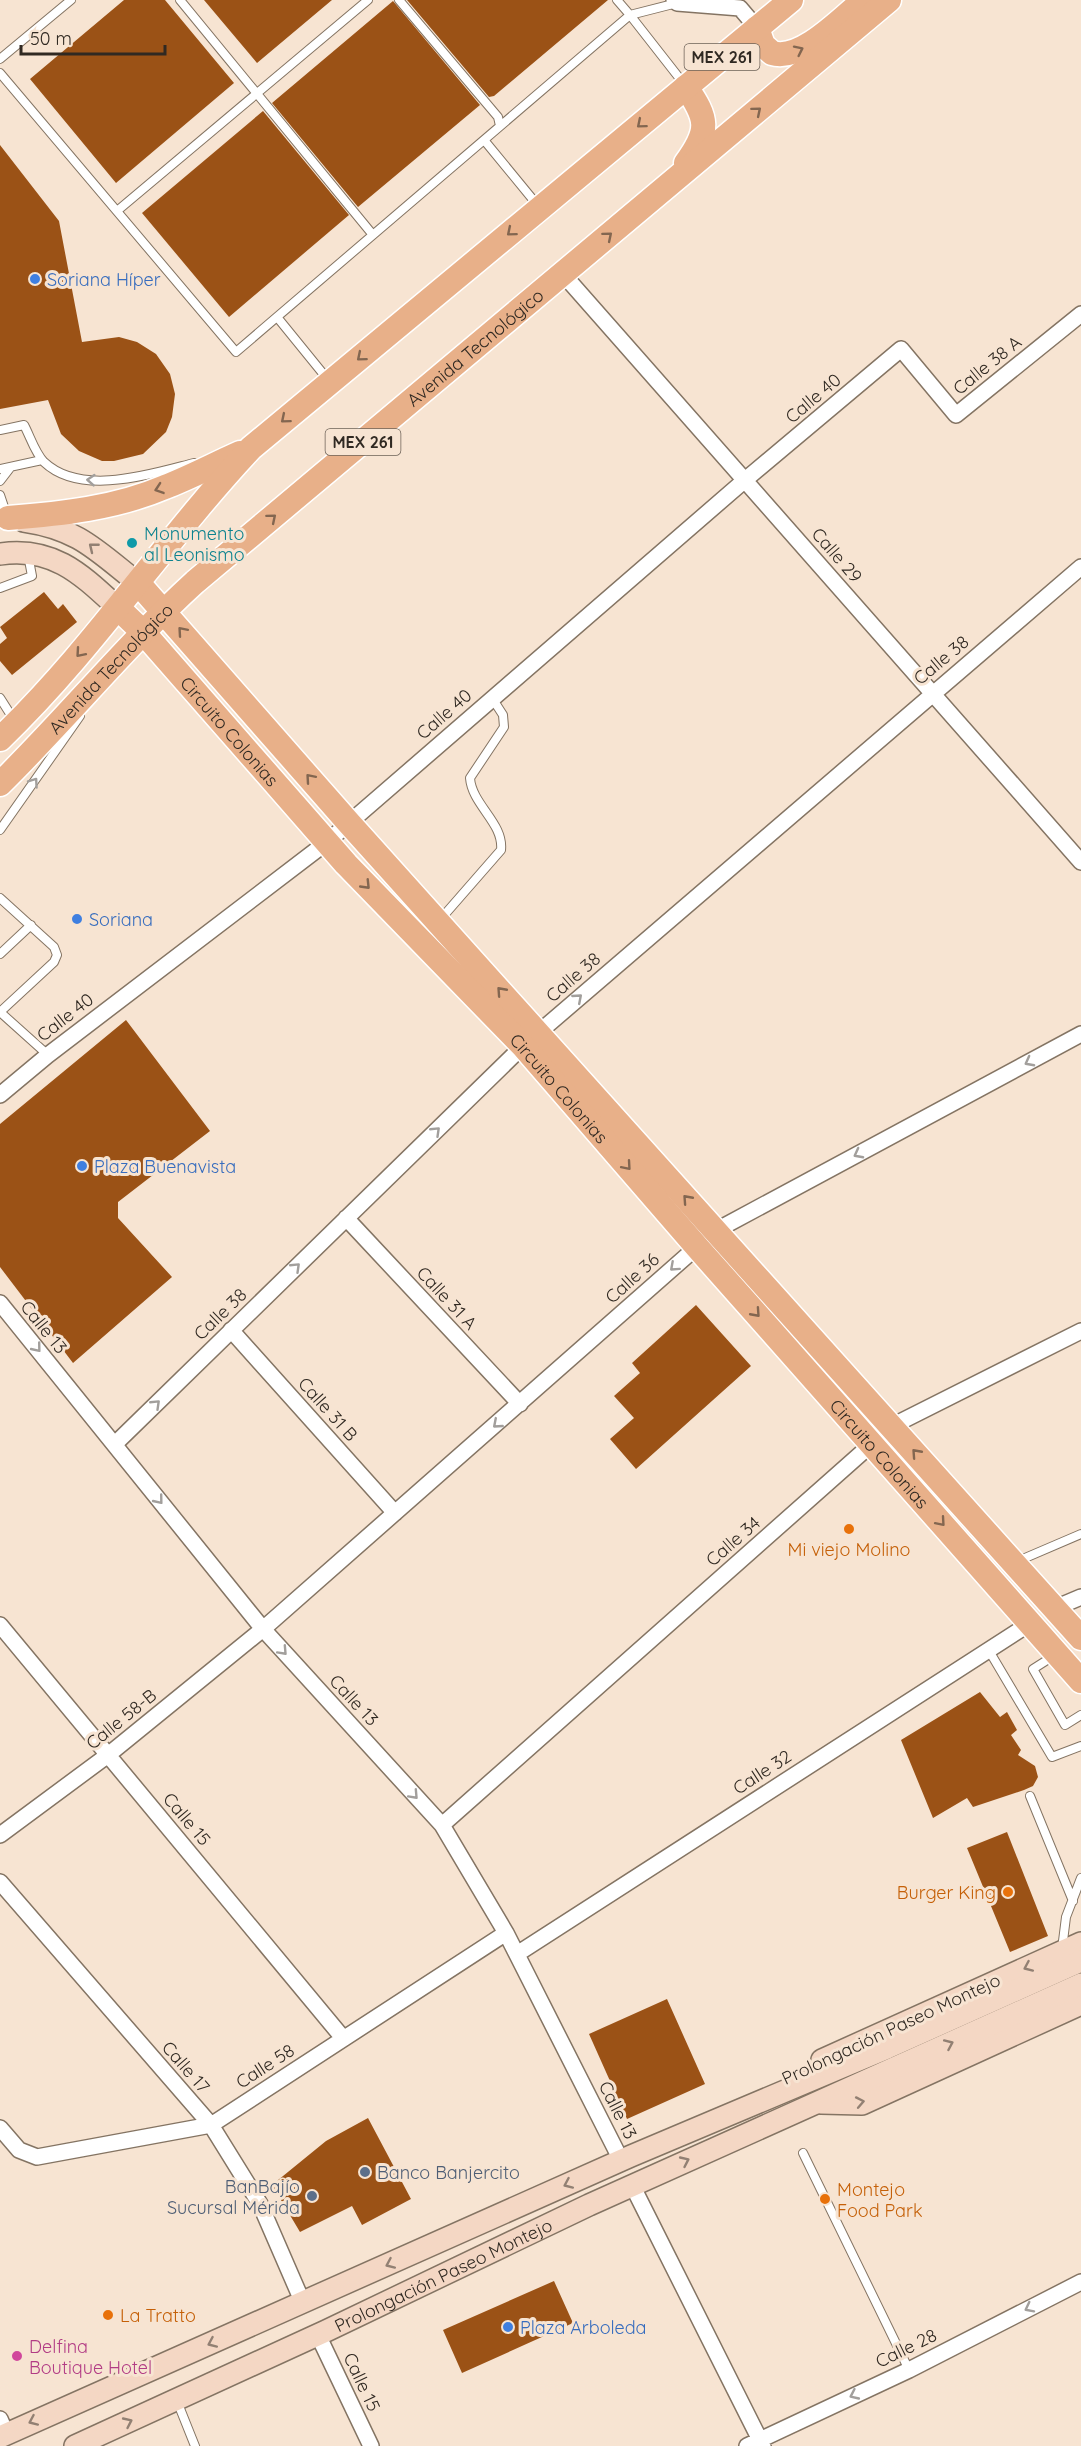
<svg xmlns="http://www.w3.org/2000/svg" width="1081" height="2446" font-family="Quicksand,sans-serif">
<style>
.building{fill:#9b5216}
.lines{fill:none;stroke-linecap:round;stroke-linejoin:round}
.lane-casing{stroke:#847463;stroke-width:10}
.street-casing{stroke:#847463;stroke-width:18}
.secondary-casing{stroke:#847463;stroke-width:24}
.primary-casing{stroke:#fff;stroke-width:27}
.lane{stroke:#fff;stroke-width:8}
.street{stroke:#fff;stroke-width:15}
.secondary{stroke:#f4d7c4;stroke-width:21}
.primary{stroke:#e8b089;stroke-width:24}
.oneway{stroke:#836650}
.oneway2{stroke:#a29f9c}
.oneway3{stroke:#928073}
.shop-dot{fill:#3f7fe0;stroke:#f7e4d2;stroke-width:2}
.culture-dot{fill:#0f9aa8;stroke:#f7e4d2;stroke-width:2}
.food-dot{fill:#e8710a;stroke:#f7e4d2;stroke-width:2}
.service-dot{fill:#5c6f8a;stroke:#f7e4d2;stroke-width:2}
.hotel-dot{fill:#d1479c;stroke:#f7e4d2;stroke-width:2}
.labels{text-anchor:middle;dominant-baseline:central;stroke-width:6;stroke-linejoin:round;paint-order:stroke}
.shield{fill:#f7e4d2;stroke:#6c6157;stroke-width:1.5}
.shield-label{font-size:16px;font-weight:bold;fill:#302922}
.shop-label{font-size:18px;fill:#366cbe;stroke:#f7e4d2;text-anchor:start}
.street-label{font-size:18px;fill:#302922;stroke:#f7e4d2}
.culture-label{font-size:18px;fill:#0d838f;stroke:#f7e4d2;text-anchor:start}
.food-label{font-size:18px;fill:#c56008;stroke:#f7e4d2;text-anchor:start}
.service-label{font-size:18px;fill:#4e5e75;stroke:#f7e4d2;text-anchor:start}
.hotel-label{font-size:18px;fill:#b23c85;stroke:#f7e4d2;text-anchor:start}
</style>
<rect width="100%" height="100%" fill="#f7e4d2"/>
<path class="building" d="M124,0H165L234,83L116,183L30,79Z
M204,0H332L257,63Z
M407,0H608L494,96L489,97Z
M393,1L480,105L358,207L272,103Z
M263,111L349,215L229,317L142,213Z
M0,145L59,221L82,342L119,337L137,342L156,354L170,374L175,394L172,417L166,432L143,454L114,461H102L79,451L61,434L48,400L0,409Z
M44,592L58,609L63,604L77,622L12,675L0,661V644L7,638L0,627Z
M126,1020L210,1131L118,1202V1218L172,1277L73,1363L0,1267V1124Z
M696,1305L751,1366L636,1469L610,1439L634,1418L614,1396L640,1373L632,1363Z
M980,1692L1000,1717L1007,1712L1017,1730L1011,1735L1021,1750L1018,1755L1035,1766L1038,1777L1033,1786L1024,1790L973,1807L967,1798L933,1818L901,1740Z
M1007,1832L1048,1936L1010,1952L967,1848Z
M667,1999L705,2084L627,2119L589,2034Z
M368,2118L411,2199L362,2225L352,2206L300,2232L272,2185L326,2141Z
M554,2281L573,2323L462,2373L443,2330Z"/>
<g class="lines">
<g class="lane-casing">
<path id="lane" d="M180,0L373,235
M399,0L498,117L500,126
M677,3L630,15L684,84
M0,59L71,0
M0,73L236,352L630,15L617,0
M484,140L539,207
M117,211L368,0
M277,317L329,381
M0,430L24,425C30,436 35,453 44,462C81,497 151,474 194,463
M0,469L42,460
M0,481L10,468
M0,495L7,516
M0,588L32,576L28,555
M0,698L14,720
M0,830L80,716
M0,898L54,947L57,955L54,962L0,1012
M439,921L501,850C504,823 472,805 470,778L504,727L503,715L492,698
M0,954L31,925
M0,1012L48,1055
M1018,1561L1081,1534
M988,1649L1052,1757L1081,1746
M1055,1655L1033,1669L1065,1725L1081,1715
M1030,1796L1073,1901
M1062,1949L1066,1917L1081,1878
M803,2153L909,2370
M177,2401L195,2446"/>
</g>
<g class="street-casing">
<path id="street" d="M674,0L677,3L740,8L757,28
M563,274L1081,862
M0,1095L48,1055L327,842L745,480L901,349L956,415L1081,314
M346,1218L520,1404
M0,1303L263,1629L442,1825L506,1933L621,2160
M231,1330L395,1513
M115,1444L523,1046L1081,567
M1055,1608L1081,1597
M0,1625L343,2038
M442,1825L892,1426L1081,1331
M0,1835L108,1755L263,1629L715,1231L1081,1034
M0,1882L211,2125L260,2204L303,2303
M517,1954L1029,1624
M0,2128L19,2150L37,2157L211,2125L506,1933
M632,2185L763,2446
M318,2335L371,2446
M0,2419L6,2433
M747,2446L909,2370L1081,2282"/>
</g>
<g class="secondary-casing">
<g id="secondary">
<path d="M24,521C79,529 97,551 139,584"/>
<path d="M0,554C54,546 82,575 119,609"/>
<path d="M822,2060L1081,1943"/>
<path d="M821,2103L862,2104L1081,2004"/>
<path d="M0,2437L631,2156L887,2048L1081,1961"/>
<path id="s1" d="M75,2446L326,2331L589,2205L1081,1984"/>
</g>
</g>
<g class="primary-casing">
<g id="primary">
<path d="M757,28L763,45L772,53C801,62 842,18 864,0"/>
<path d="M686,87C708,119 710,130 686,163"/>
<path d="M8,518C61,514 116,508 165,487C191,477 215,464 240,453"/>
<path d="M139,584L348,822L1081,1638"/>
<path id="s2" d="M119,609L143,632L346,864L523,1046L697,1247L1081,1681"/>
<path d="M0,739C93,650 163,542 251,448L791,0"/>
<path id="s3" d="M0,784C67,718 126,645 195,582L889,0"/>
</g>
</g>
<use href="#lane" class="lane"/>
<use href="#street" class="street"/>
<use href="#secondary" class="secondary"/>
<use href="#primary" class="primary"/>
</g>
<defs><path id="oneway-chevron" d="M-2-3.5L2.5 0L-2 3.5" fill="none" stroke-width="1.6" stroke-linecap="round" stroke-linejoin="round" transform="scale(1.5)"/></defs>
<g class="oneway">
<use href="#oneway-chevron" transform="translate(799 50) rotate(-26)"/>
<use href="#oneway-chevron" transform="translate(757 111) rotate(-40)"/>
<use href="#oneway-chevron" transform="translate(641 124) rotate(140)"/>
<use href="#oneway-chevron" transform="translate(511 232) rotate(140)"/>
<use href="#oneway-chevron" transform="translate(608 236) rotate(-40)"/>
<use href="#oneway-chevron" transform="translate(361 357) rotate(140)"/>
<use href="#oneway-chevron" transform="translate(285 419) rotate(140)"/>
<use href="#oneway-chevron" transform="translate(159 489) rotate(161)"/>
<use href="#oneway-chevron" transform="translate(272 518) rotate(-40)"/>
<use href="#oneway-chevron" transform="translate(182 631) rotate(-131)"/>
<use href="#oneway-chevron" transform="translate(80 653) rotate(131)"/>
<use href="#oneway-chevron" transform="translate(310 778) rotate(-131)"/>
<use href="#oneway-chevron" transform="translate(366 885) rotate(46)"/>
<use href="#oneway-chevron" transform="translate(501 991) rotate(-132)"/>
<use href="#oneway-chevron" transform="translate(627 1166) rotate(49)"/>
<use href="#oneway-chevron" transform="translate(687 1199) rotate(-132)"/>
<use href="#oneway-chevron" transform="translate(756 1313) rotate(48)"/>
<use href="#oneway-chevron" transform="translate(916 1453) rotate(-132)"/>
<use href="#oneway-chevron" transform="translate(941 1522) rotate(49)"/>
</g>
<g class="oneway2">
<use href="#oneway-chevron" transform="translate(91 480) rotate(-176)"/>
<use href="#oneway-chevron" transform="translate(34 782) rotate(-55)"/>
<use href="#oneway-chevron" transform="translate(578 998) rotate(-41)"/>
<use href="#oneway-chevron" transform="translate(1029 1062) rotate(152)"/>
<use href="#oneway-chevron" transform="translate(436 1131) rotate(-44)"/>
<use href="#oneway-chevron" transform="translate(858 1154) rotate(152)"/>
<use href="#oneway-chevron" transform="translate(296 1267) rotate(-44)"/>
<use href="#oneway-chevron" transform="translate(674 1267) rotate(138)"/>
<use href="#oneway-chevron" transform="translate(37 1348) rotate(51)"/>
<use href="#oneway-chevron" transform="translate(156 1404) rotate(-44)"/>
<use href="#oneway-chevron" transform="translate(497 1424) rotate(139)"/>
<use href="#oneway-chevron" transform="translate(159 1500) rotate(51)"/>
<use href="#oneway-chevron" transform="translate(283 1651) rotate(47)"/>
<use href="#oneway-chevron" transform="translate(414 1795) rotate(47)"/>
<use href="#oneway-chevron" transform="translate(1029 2308) rotate(153)"/>
<use href="#oneway-chevron" transform="translate(854 2395) rotate(155)"/>
</g>
<g class="oneway3">
<use href="#oneway-chevron" transform="translate(93 547) rotate(-141)"/>
<use href="#oneway-chevron" transform="translate(1028 1967) rotate(156)"/>
<use href="#oneway-chevron" transform="translate(949 2044) rotate(-24)"/>
<use href="#oneway-chevron" transform="translate(860 2102) rotate(-11)"/>
<use href="#oneway-chevron" transform="translate(685 2161) rotate(-25)"/>
<use href="#oneway-chevron" transform="translate(568 2184) rotate(156)"/>
<use href="#oneway-chevron" transform="translate(390 2264) rotate(156)"/>
<use href="#oneway-chevron" transform="translate(212 2343) rotate(156)"/>
<use href="#oneway-chevron" transform="translate(33 2421) rotate(156)"/>
<use href="#oneway-chevron" transform="translate(128 2422) rotate(-25)"/>
</g>
<g class="shop-dot">
<circle cx="35" cy="279" r="6"/>
<circle cx="77" cy="919" r="6"/>
<circle cx="82" cy="1166" r="6"/>
<circle cx="508" cy="2327" r="6"/>
</g>
<circle class="culture-dot" cx="132" cy="543" r="6"/>
<g class="food-dot">
<circle cx="849" cy="1529" r="6"/>
<circle cx="1008" cy="1892" r="6"/>
<circle cx="825" cy="2199" r="6"/>
<circle cx="108" cy="2315" r="6"/>
</g>
<g class="service-dot">
<circle cx="365" cy="2172" r="6"/>
<circle cx="312" cy="2196" r="6"/>
</g>
<circle class="hotel-dot" cx="17" cy="2356" r="6"/>
<g class="labels">
<g class="shield">
<rect x="684.5" y="44" width="75" height="26" rx="4.5"/>
<rect x="325.5" y="429" width="75" height="26" rx="4.5"/>
</g>
<g class="shield-label">
<text x="722" y="57">MEX 261</text>
<text x="363" y="442">MEX 261</text>
</g>
<g class="shop-label">
<text x="47" y="279">Soriana Híper</text>
<text x="89" y="919">Soriana</text>
<text x="94" y="1166">Plaza Buenavista</text>
<text x="520" y="2327">Plaza Arboleda</text>
</g>
<g class="street-label">
<text stroke="none"><textPath href="#s3" startOffset="646">Avenida Tecnológico</textPath></text>
<text transform="translate(987 365) rotate(-39)">Calle 38 A</text>
<text transform="translate(813 398) rotate(-40)">Calle 40</text>
<text transform="translate(837 555) rotate(49)">Calle 29</text>
<text transform="translate(941 660) rotate(-40)">Calle 38</text>
<text stroke="none"><textPath href="#s3" startOffset="160">Avenida Tecnológico</textPath></text>
<text transform="translate(444 714) rotate(-41)">Calle 40</text>
<text stroke="none"><textPath href="#s2" startOffset="165">Circuito Colonias</textPath></text>
<text transform="translate(573 977) rotate(-41)">Calle 38</text>
<text transform="translate(65 1017) rotate(-38)">Calle 40</text>
<text stroke="none"><textPath href="#s2" startOffset="651">Circuito Colonias</textPath></text>
<text transform="translate(632 1278) rotate(-42)">Calle 36</text>
<text transform="translate(447 1298) rotate(47)">Calle 31 A</text>
<text transform="translate(220 1314) rotate(-44)">Calle 38</text>
<text transform="translate(44 1327) rotate(51)">Calle 13</text>
<text transform="translate(328 1409) rotate(48)">Calle 31 B</text>
<text stroke="none"><textPath href="#s2" startOffset="1137">Circuito Colonias</textPath></text>
<text transform="translate(733 1541) rotate(-41)">Calle 34</text>
<text transform="translate(354 1700) rotate(47)">Calle 13</text>
<text transform="translate(121 1719) rotate(-39)">Calle 58-B</text>
<text transform="translate(762 1772) rotate(-33)">Calle 32</text>
<text transform="translate(187 1819) rotate(50)">Calle 15</text>
<text transform="translate(891 2029) rotate(-25)">Prolongación Paseo Montejo</text>
<text transform="translate(265 2066) rotate(-33)">Calle 58</text>
<text transform="translate(186 2067) rotate(49)">Calle 17</text>
<text transform="translate(618 2110) rotate(63)">Calle 13</text>
<text stroke="none"><textPath href="#s1" startOffset="406">Prolongación Paseo Montejo</textPath></text>
<text transform="translate(906 2348) rotate(-26)">Calle 28</text>
<text transform="translate(362 2382) rotate(65)">Calle 15</text>
</g>
<g class="culture-label">
<text x="144" y="533">Monumento<tspan x="144" dy="21">al Leonismo</tspan></text>
</g>
<g class="food-label">
<text x="849" y="1549" text-anchor="middle">Mi viejo Molino</text>
<text x="996" y="1892" text-anchor="end">Burger King</text>
<text x="837" y="2189">Montejo<tspan x="837" dy="21">Food Park</tspan></text>
<text x="120" y="2315">La Tratto</text>
</g>
<g class="service-label">
<text x="377" y="2172">Banco Banjercito</text>
<text x="300" y="2186" text-anchor="end">BanBajío<tspan x="300" dy="21">Sucursal Mérida</tspan></text>
</g>
<g class="hotel-label">
<text x="29" y="2346">Delfina<tspan x="29" dy="21">Boutique Hotel</tspan></text>
</g>
</g>
<path d="M21 45v9h144v-9" fill="none" stroke="#302922" stroke-width="3"/>
<text x="30" y="45" font-size="18" fill="#302922" stroke="#f7e4d2" stroke-width="4.5" paint-order="stroke">50 m</text>
</svg>
